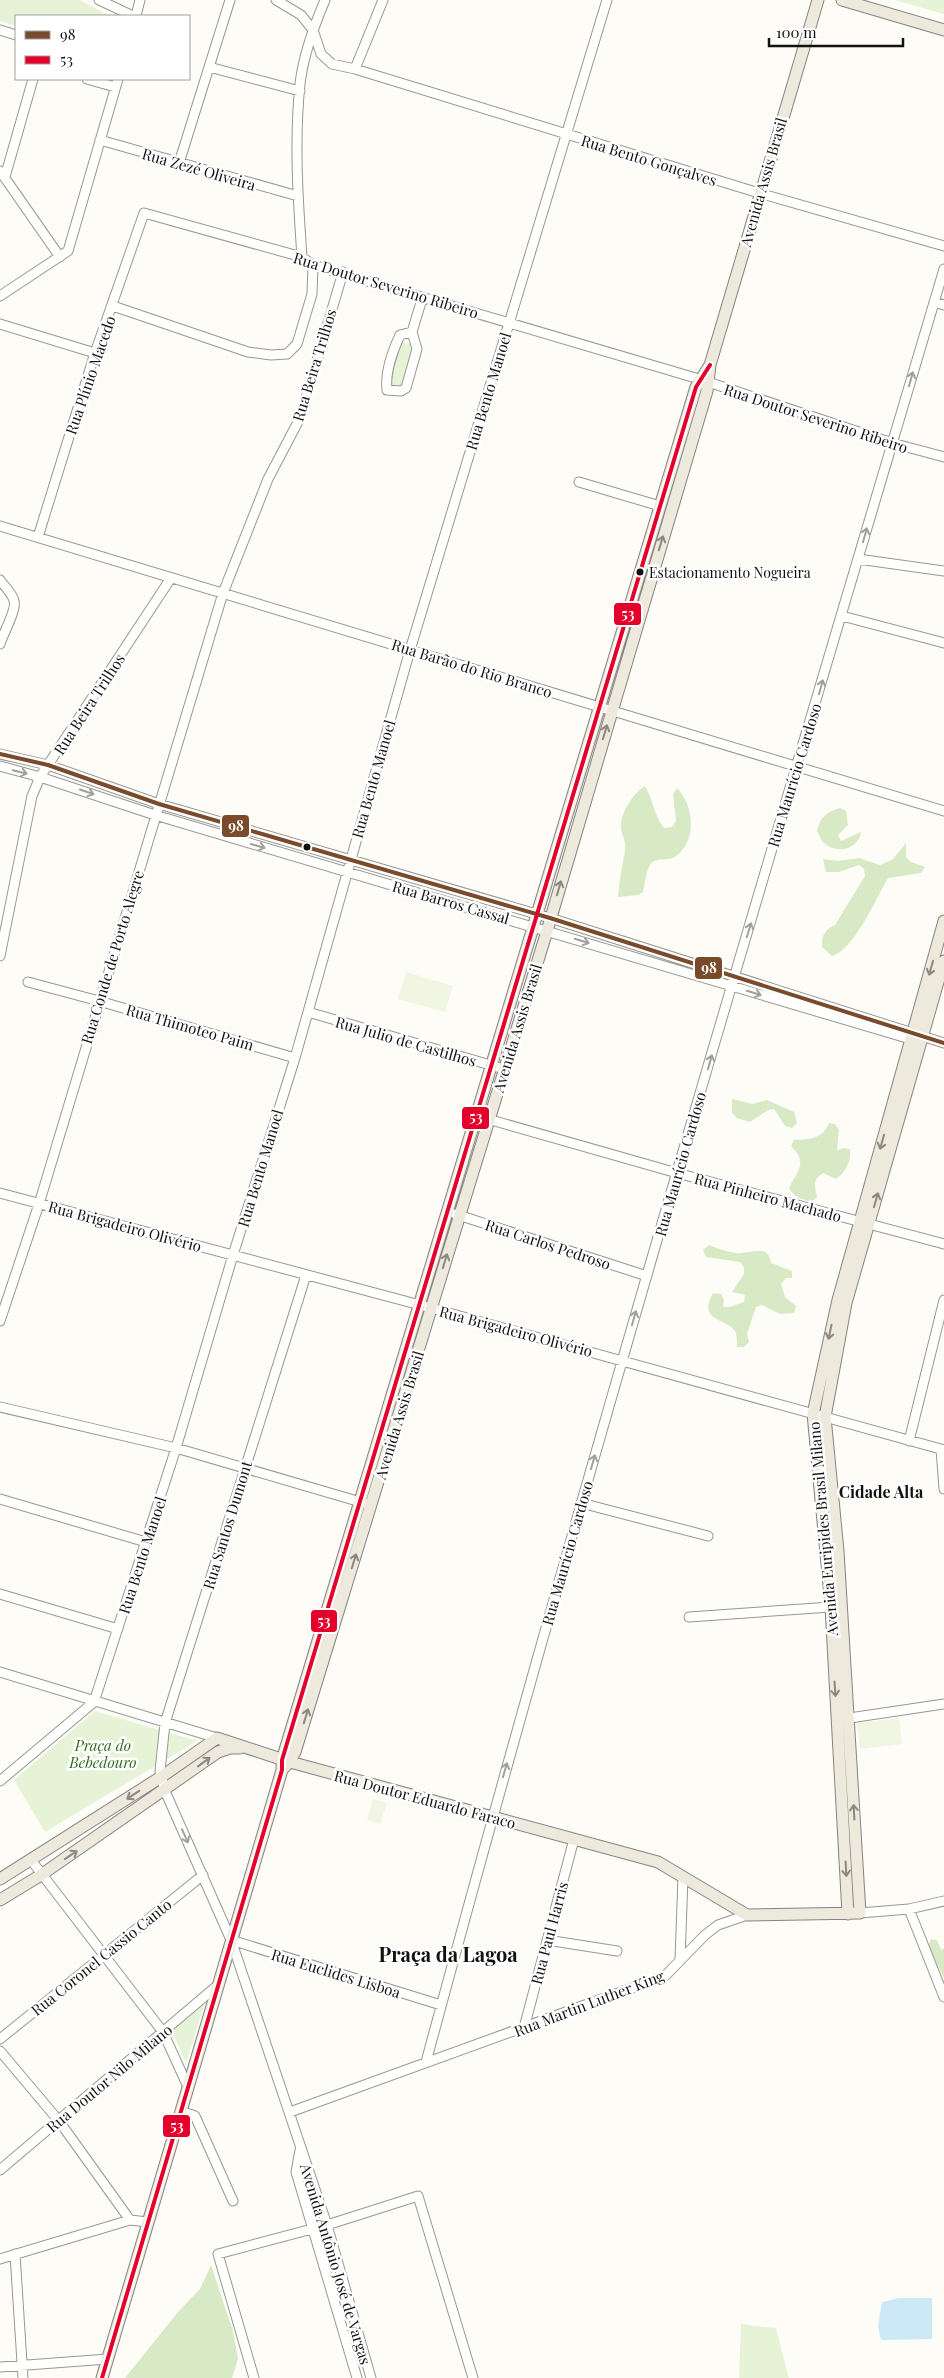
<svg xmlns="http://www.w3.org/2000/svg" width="944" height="2378" font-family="'Playfair Display',serif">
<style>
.green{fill:#e7f3d7}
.forest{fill:#d8eac5}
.pitch{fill:#f0f6e1}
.water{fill:#cde8f7}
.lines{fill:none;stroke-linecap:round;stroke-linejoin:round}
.minor-casing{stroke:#979795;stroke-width:11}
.major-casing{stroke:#858482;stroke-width:13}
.minor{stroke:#fffffe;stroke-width:9}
.major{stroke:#ede9dc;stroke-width:11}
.bus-1-casing{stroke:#fff;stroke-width:8}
.bus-2-casing{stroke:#fff;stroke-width:8}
.bus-1{stroke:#7a4b2a;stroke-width:4}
.bus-2{stroke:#e4002b;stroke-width:4}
.oneway{stroke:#a0a09f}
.oneway2{stroke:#8a8881}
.bus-dot{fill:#111;stroke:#fff;stroke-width:2}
.labels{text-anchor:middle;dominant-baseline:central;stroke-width:5;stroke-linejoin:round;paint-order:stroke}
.bus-label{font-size:14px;fill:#111;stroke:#fff;text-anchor:start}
.street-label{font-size:15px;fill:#111;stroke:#fff}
.park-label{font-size:15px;font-style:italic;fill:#2f6b1f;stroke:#fff}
.neighbourhood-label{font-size:16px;font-weight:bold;fill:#111;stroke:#fff}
.district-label{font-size:20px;font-weight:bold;fill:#111;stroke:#fff}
.line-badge{stroke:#fff;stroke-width:2}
.badge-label{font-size:14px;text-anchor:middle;font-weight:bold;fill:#fff}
</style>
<rect width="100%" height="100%" fill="#fdfcf7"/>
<path class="green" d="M0,0H79L110,16H16V26L0,21Z
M895,0H944V14Z
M401,342L414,345L401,389L389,386Z
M95,1711L197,1741L45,1832L14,1780Z
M206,1999L186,2063L171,2028Z
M741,2324L776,2328L789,2378H739Z"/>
<path class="forest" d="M645,786C654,801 653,814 664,828L672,827L676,821L673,794L677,788C694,805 698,841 675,857C667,862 655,856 650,865C646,872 645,884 643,892L638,895L618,897C619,881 622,867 625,851C627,843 622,836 621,828C620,814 633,793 645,786Z
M840,808L846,811L848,825L838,835L841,841L861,832C858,850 836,855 823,842C820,839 819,834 817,831C820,817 827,812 840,808Z
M906,843V857L911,862L925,867L921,873L888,878C877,897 853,951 832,956L822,947C821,937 825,929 835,925L865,876L864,869L859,865L839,872H826L823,859L838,861L859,858L880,865L893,859Z
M732,1099L753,1104L767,1100L794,1112L797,1123L792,1128L785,1126L774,1109L768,1110L750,1122L737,1118L732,1113Z
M829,1123L835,1124L839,1130L837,1151L843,1148L850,1149C852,1160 845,1173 836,1179L823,1173C812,1180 815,1186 817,1197L812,1202C802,1199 794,1198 789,1188C798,1170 808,1163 791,1146L794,1140C809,1139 822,1140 829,1123Z
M709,1245C717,1248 727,1252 736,1253C750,1255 768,1242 771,1263L792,1271V1278H786L781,1284L785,1297L796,1306L794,1313L780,1314L762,1305L756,1307L747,1334L749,1342L744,1347H737C737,1342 737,1335 735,1331C726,1318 697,1321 713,1293L721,1294L724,1300L723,1307H730L744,1302L745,1295L732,1292L744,1274V1267L740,1262L706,1257L703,1250Z
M931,1939L937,1940L941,1950L944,1948V1978L928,1946Z
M211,2265L233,2331L238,2359L232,2378H125L178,2312L200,2289Z"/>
<path class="pitch" d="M406,972L453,986L445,1012L398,999Z
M899,1718L902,1744L860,1749L857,1723Z
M373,1799L387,1803L380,1824L367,1820Z"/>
<path class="water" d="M899,2298H932V2339L881,2340L878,2326L882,2302Z"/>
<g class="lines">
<g class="minor-casing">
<path id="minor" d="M99,0L133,16
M276,0L301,15L313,30L321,54L332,64L355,69L759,193L944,246
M136,16L140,0
M0,30L16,35
M209,67L300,91
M355,69L383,0
M87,79L115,87
M100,140L298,196
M179,163L230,0
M0,171L60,257
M5,177L33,79
M302,257C298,200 294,142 300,84C303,57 314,26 325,0
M0,296L68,251L118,79
M934,302L944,305
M113,306L248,352L271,355L287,354L297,344L312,294L313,265
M0,324L95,353
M412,332L400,335C393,350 385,373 387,390L401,391L406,388L417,349L412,332L422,299
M579,482L660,506
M0,526L944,811
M38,537L95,353L144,213L302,257L313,265L699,379L892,443L944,457
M858,559L944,571
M0,580C4,586 13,594 14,601C17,609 3,634 0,644
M842,616L944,643
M0,754L48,765L159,804L550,918L944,1043
M0,766L40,777L155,815L917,1041
M0,956L32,796L40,777L171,578
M28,982L99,1001L295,1058
M308,1012L504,1069
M477,1116L677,1173L944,1244
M0,1193L420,1305L944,1450
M455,1214L647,1276
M306,1275L165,1723L160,1771L165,1791L231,1940L327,2225L371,2378
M0,1321L39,1204L223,593L268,479L300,418L343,272
M0,1407L176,1448L364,1503
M909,1441L944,1300
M941,1449L944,1489
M0,1499L146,1542
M581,1503L708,1536
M0,1594L118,1629
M689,1617L831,1607
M0,1672L217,1738
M94,1702L176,1448L233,1255L295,1058L410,650L607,0
M843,1719L944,1704
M0,1781L94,1702
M31,1860L163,2032L188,2087
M909,1909L944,1997
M860,1913L909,1909L944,1901
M231,1940L441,2005
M547,1940L617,1951
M680,1960L683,1877
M524,2028L574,1839
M0,2039L203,1875
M0,2051L59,2121L130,2220
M426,2062C588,1461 767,865 944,269
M181,2111L195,2116L233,2201
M290,2112L665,1976L705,1935L718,1925L747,1915
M300,2150L296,2172L357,2378
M0,2170L218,1985
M15,2254L23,2378
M0,2259L130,2220L148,2222
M0,2367L108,2359
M254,2378L218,2254L327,2225L418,2196L473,2378"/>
</g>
<g class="major-casing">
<path id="major" d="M842,0L944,30
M285,1767L295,1752L547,931L707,391L710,365L818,0
M0,1879L161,1777L217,1738L290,1762L658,1862L747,1915L860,1913L838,1551L825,1417L846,1303L944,961
M0,1900L41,1875L218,1752L230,1748H240
M848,1914L831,1607L813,1414L838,1300L944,921
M102,2378L282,1770V1760L696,387L710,365"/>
</g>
<use href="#minor" class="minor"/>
<use href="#major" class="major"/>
<g class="bus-1-casing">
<path id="bus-1" d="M0,754L48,765L159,804L550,918L944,1043"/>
</g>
<g class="bus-2-casing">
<path id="bus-2" d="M102,2378L282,1770V1760L696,387L710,365"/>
</g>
<use href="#bus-1" class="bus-1"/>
<use href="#bus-2" class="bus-2"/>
</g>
<defs><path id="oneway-shaft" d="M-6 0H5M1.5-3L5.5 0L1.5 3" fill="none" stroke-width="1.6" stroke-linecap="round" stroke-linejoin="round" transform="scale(1.25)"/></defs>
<g class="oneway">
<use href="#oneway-shaft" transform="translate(911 379) rotate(-74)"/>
<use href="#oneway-shaft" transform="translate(865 535) rotate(-74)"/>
<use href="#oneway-shaft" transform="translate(821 687) rotate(-74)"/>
<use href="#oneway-shaft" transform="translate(20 772) rotate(14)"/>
<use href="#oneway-shaft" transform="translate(87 792) rotate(19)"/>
<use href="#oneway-shaft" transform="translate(258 846) rotate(16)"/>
<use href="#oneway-shaft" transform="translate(749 930) rotate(-73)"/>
<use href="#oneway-shaft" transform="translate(582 941) rotate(17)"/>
<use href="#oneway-shaft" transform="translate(754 993) rotate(17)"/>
<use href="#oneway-shaft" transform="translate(710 1062) rotate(-74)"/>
<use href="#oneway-shaft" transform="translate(634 1318) rotate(-74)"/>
<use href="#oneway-shaft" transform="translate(593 1462) rotate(-74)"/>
<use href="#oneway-shaft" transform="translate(505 1770) rotate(-74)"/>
<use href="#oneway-shaft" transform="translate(185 1836) rotate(66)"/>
</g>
<g class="oneway2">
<use href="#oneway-shaft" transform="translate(661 543) rotate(-73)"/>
<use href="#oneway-shaft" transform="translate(605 732) rotate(-73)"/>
<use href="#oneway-shaft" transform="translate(559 888) rotate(-74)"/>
<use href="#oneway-shaft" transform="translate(931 968) rotate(106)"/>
<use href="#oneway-shaft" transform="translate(882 1142) rotate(106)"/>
<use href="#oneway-shaft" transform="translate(876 1200) rotate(-74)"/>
<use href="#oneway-shaft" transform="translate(445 1261) rotate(-73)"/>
<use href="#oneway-shaft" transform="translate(830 1332) rotate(102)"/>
<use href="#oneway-shaft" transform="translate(354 1561) rotate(-73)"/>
<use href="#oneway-shaft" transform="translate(835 1689) rotate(86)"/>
<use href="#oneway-shaft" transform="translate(306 1716) rotate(-73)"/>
<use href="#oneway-shaft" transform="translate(204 1762) rotate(-36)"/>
<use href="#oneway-shaft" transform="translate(133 1795) rotate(147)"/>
<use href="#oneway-shaft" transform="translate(854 1812) rotate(-93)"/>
<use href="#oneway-shaft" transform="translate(71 1855) rotate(-34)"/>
<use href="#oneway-shaft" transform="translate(846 1869) rotate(87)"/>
</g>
<g class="bus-dot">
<circle cx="640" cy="572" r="4.5"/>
<circle cx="307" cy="847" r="4.5"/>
</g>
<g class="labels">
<g class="bus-label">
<text x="649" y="572">Estacionamento Nogueira</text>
</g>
<g class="street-label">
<text transform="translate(649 160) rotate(17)">Rua Bento Gonçalves</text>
<text transform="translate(199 169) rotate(16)">Rua Zezé Oliveira</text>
<text transform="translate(763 182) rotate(-74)">Avenida Assis Brasil</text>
<text transform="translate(386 285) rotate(17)">Rua Doutor Severino Ribeiro</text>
<text transform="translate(314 365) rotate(-73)">Rua Beira Trilhos</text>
<text transform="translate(90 375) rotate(-71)">Rua Plínio Macedo</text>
<text transform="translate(488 391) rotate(-73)">Rua Bento Manoel</text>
<text transform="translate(816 418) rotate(18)">Rua Doutor Severino Ribeiro</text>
<text transform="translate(472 668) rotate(17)">Rua Barão do Rio Branco</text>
<text transform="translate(89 704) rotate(-57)">Rua Beira Trilhos</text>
<text transform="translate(794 775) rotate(-73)">Rua Maurício Cardoso</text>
<text transform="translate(373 779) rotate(-74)">Rua Bento Manoel</text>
<text transform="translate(451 902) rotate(16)">Rua Barros Cassal</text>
<text transform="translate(112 957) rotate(-73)">Rua Conde de Porto Alegre</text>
<text transform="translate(190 1027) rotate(16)">Rua Thimoteo Paim</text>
<text transform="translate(517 1028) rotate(-73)">Avenida Assis Brasil</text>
<text transform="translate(406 1041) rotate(16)">Rua Julio de Castilhos</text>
<text transform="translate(680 1164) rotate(-74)">Rua Maurício Cardoso</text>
<text transform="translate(260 1168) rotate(-73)">Rua Bento Manoel</text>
<text transform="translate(768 1197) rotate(15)">Rua Pinheiro Machado</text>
<text transform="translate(125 1226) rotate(15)">Rua Brigadeiro Olivério</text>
<text transform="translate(548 1244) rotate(18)">Rua Carlos Pedroso</text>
<text transform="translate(516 1331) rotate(15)">Rua Brigadeiro Olivério</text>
<text transform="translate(399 1415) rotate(-73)">Avenida Assis Brasil</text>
<text transform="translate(227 1525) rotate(-73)">Rua Santos Dumont</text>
<text transform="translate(823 1529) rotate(-95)">Avenida Euripides Brasil Milano</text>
<text transform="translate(567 1553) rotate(-74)">Rua Maurício Cardoso</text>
<text transform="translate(142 1555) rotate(-72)">Rua Bento Manoel</text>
<text transform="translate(425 1799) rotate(15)">Rua Doutor Eduardo Faraco</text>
<text transform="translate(549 1933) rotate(-75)">Rua Paul Harris</text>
<text transform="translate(101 1957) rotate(-39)">Rua Coronel Cassio Canto</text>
<text transform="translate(336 1973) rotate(17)">Rua Euclides Lisboa</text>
<text transform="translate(589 2003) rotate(-21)">Rua Martin Luther King</text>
<text transform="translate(109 2078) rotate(-40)">Rua Doutor Nilo Milano</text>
<text transform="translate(336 2264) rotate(73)">Avenida Antônio José de Vargas</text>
</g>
<g class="park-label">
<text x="103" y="1745">Praça do<tspan x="103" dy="17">Bebedouro</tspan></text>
</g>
<g class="neighbourhood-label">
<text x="881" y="1491">Cidade Alta</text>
</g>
<g class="district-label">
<text x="448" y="1953">Praça da Lagoa</text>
</g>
</g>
<g class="line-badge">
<rect x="613" y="602" width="29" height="24" rx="5" fill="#e4002b"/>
<rect x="221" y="814" width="29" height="24" rx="5" fill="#7a4b2a"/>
<rect x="694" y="956" width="29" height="24" rx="5" fill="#7a4b2a"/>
<rect x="461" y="1106" width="29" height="24" rx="5" fill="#e4002b"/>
<rect x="310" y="1609" width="28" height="24" rx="5" fill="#e4002b"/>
<rect x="162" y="2114" width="29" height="24" rx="5" fill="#e4002b"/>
</g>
<g class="badge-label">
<text x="628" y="619">53</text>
<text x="236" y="831">98</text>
<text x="709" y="973">98</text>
<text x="476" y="1122">53</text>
<text x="324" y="1626">53</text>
<text x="177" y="2131">53</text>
</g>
<rect x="15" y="15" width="175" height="65" fill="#ffffff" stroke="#a0a0a0"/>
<rect x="25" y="31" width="25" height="8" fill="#7a4b2a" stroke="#a0a0a0"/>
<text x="60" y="40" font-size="15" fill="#111111">98</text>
<rect x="25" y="56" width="25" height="8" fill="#e4002b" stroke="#a0a0a0"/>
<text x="60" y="65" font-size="15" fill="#111111">53</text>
<path d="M769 38v8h134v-8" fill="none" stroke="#111111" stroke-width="2.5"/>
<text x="776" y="38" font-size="15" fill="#111111" stroke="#ffffff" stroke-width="4" paint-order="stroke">100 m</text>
</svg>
